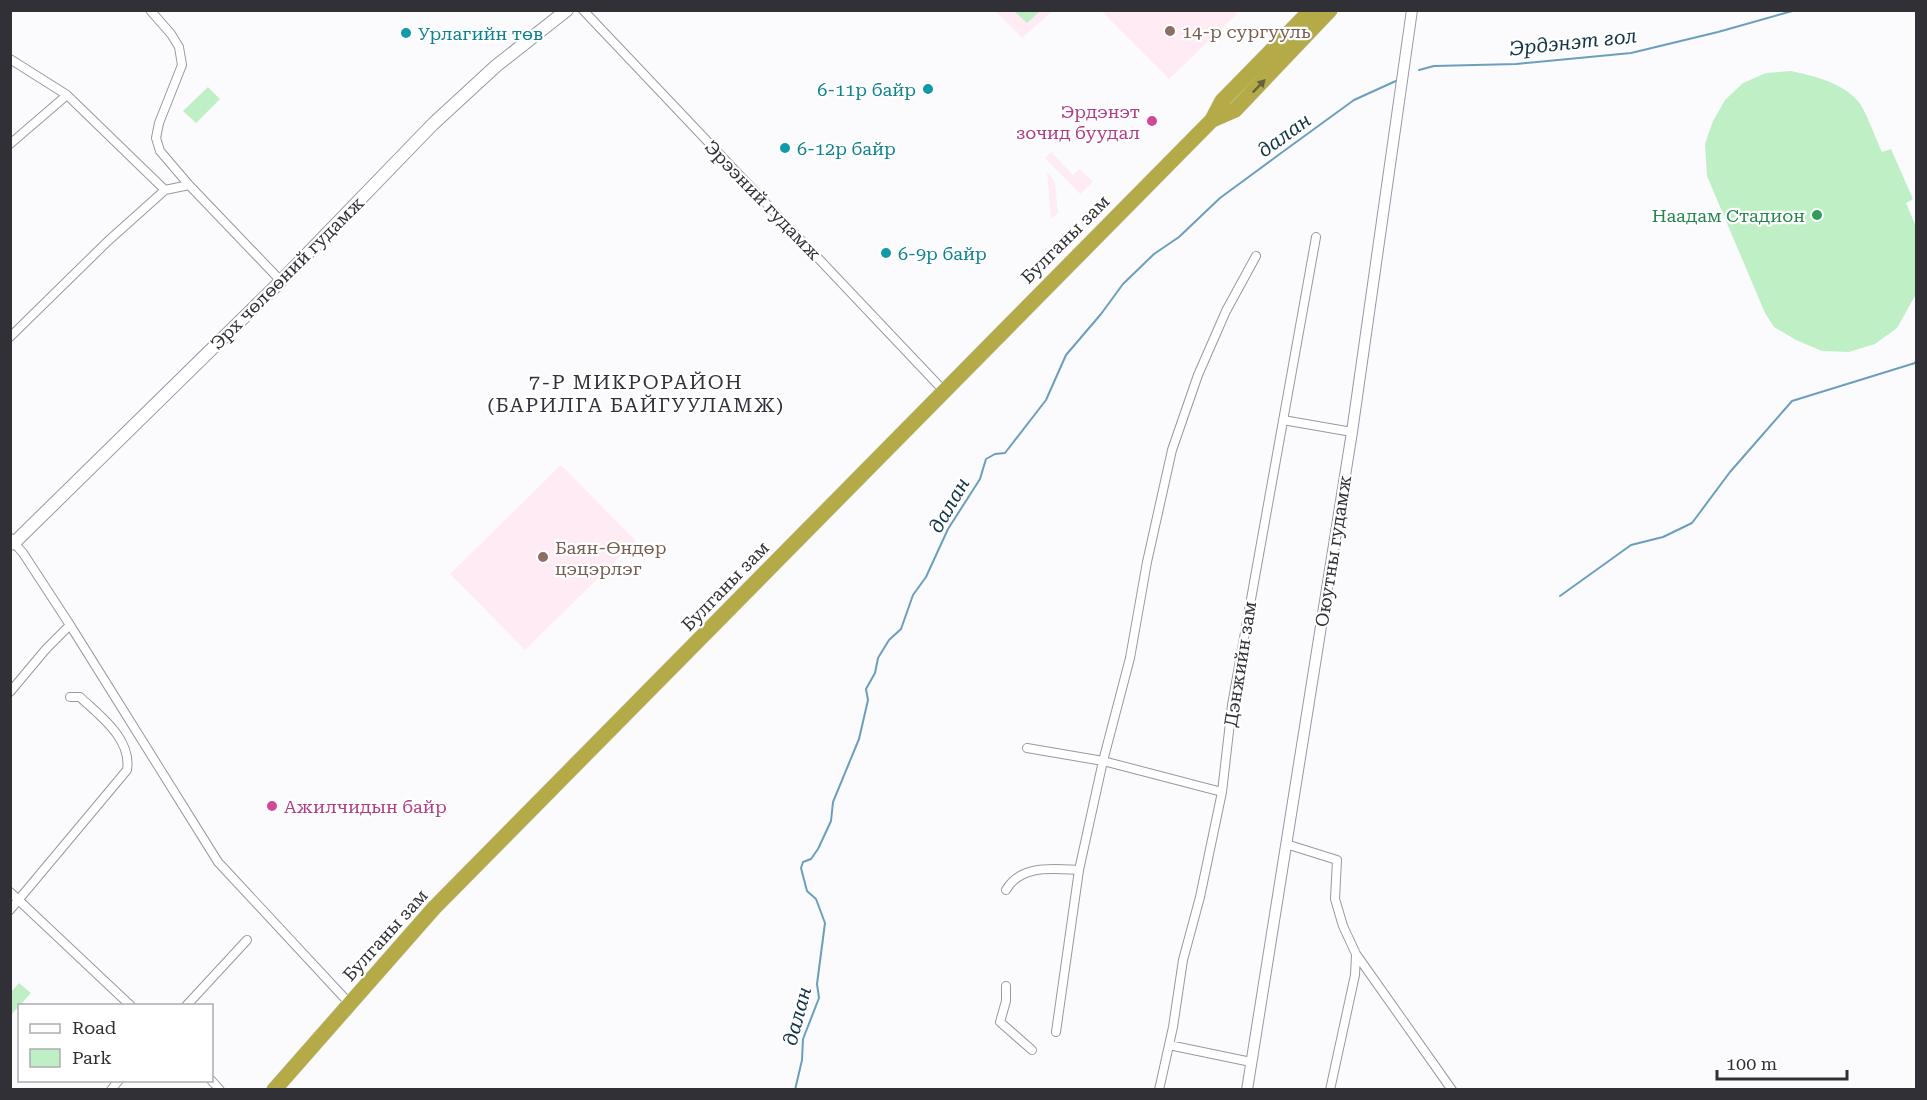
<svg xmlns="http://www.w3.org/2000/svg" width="1927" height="1100" font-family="'Roboto Serif',serif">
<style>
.industrial{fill:#feebf4}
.education{fill:#ffebf3}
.green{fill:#beefc5}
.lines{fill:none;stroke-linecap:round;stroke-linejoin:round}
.stream{stroke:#6b9fbc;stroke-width:2}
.minor-casing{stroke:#9a97a6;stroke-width:10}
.tertiary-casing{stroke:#9a97a6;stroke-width:12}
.secondary-casing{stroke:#9a97a6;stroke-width:14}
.trunk-casing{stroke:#d6d6d7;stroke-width:16}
.minor{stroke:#fff;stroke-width:8}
.tertiary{stroke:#fff;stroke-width:10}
.secondary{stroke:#fff;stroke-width:12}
.trunk{stroke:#b4aa48;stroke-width:15}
.oneway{fill:#65613d}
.education-dot{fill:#8d6e63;stroke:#fff;stroke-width:2}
.culture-dot{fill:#0f9aa8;stroke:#fff;stroke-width:2}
.hotel-dot{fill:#d1479c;stroke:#fff;stroke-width:2}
.leisure-dot{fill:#2e9e5b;stroke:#fff;stroke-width:2}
.labels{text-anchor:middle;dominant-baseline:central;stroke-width:4.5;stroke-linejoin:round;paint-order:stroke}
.education-label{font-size:18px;fill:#785e54;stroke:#fff;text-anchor:start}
.culture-label{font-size:18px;fill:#0d838f;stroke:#fff;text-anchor:start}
.hotel-label{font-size:18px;fill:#b23c85;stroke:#fff;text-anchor:end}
.street-label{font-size:18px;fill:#313036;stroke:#fff}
.leisure-label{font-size:18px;fill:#27864d;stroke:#fff;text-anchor:end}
.water-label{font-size:20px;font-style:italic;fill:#133545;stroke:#fff}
.neighbourhood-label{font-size:20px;letter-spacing:1.5px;fill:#34313e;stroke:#fff}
</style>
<rect width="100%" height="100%" fill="#fbfbfe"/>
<path class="industrial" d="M1051,152L1073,175L1080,169L1093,182L1080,194L1045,158Z
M1047,172L1055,182L1058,213L1051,219Z"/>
<path class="education" d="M995,11H1052L1022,38Z
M1236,11L1237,14L1169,79L1101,11Z
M561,465L636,541L525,650L450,574Z"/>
<path class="green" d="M1014,11H1040L1027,23Z
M1791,71C1814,76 1841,82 1858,101C1866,111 1876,139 1882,152L1891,149L1913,199L1906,203L1916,227V294L1897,328L1875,344L1849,352L1822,351L1796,340L1774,327L1765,313L1707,176L1705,144L1713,121L1725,100L1743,83L1766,73Z
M208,87L220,99L196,123L183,111Z
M19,983L31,993L11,1015V992Z"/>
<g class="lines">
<path class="stream" d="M1419,70L1434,66L1516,64L1631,53L1718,32L1796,10
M1560,596L1631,545L1663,537L1692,523L1730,472L1792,401L1915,363L1916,361
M795,1090L802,1060L803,1039L819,998L817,984L825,923L816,899L807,891L801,868L803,862L811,859L818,849L831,821L833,802L859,739L868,700L866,689L875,673L878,658L889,640L901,629L913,595L926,577L948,529L980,479L986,459L995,454L1005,453L1046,400L1066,355L1101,314L1123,284L1154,254L1179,237L1220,198L1277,156L1354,100L1398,80"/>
<g class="minor-casing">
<path id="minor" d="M150,10L171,34L179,47L182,65L159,123L156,138L160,151L189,185L281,281
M583,10L943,390
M10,59L67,95L165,190
M10,144L67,95
M10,337L108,241L165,190L189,185
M1283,420L1352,432
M70,625L218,862L350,1004
M10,692L46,649L70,625L23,553L14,543L11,546
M1027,748L1103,761L1222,792
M1286,844L1337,860L1335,899L1343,926L1356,954L1452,1090
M1006,890C1021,864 1053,869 1079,870
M10,892L131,1006
M10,910L127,770C132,739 100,716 80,697H70
M1006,986V1001L1000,1022L1032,1050
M186,1006L247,940
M1056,1032L1079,870L1103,761L1130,658L1147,562L1172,450L1198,375L1226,311L1256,256
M1169,1045L1251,1062
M211,1080L220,1090
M111,1090L119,1080
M1159,1090L1173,1027L1183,960L1200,897L1222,792L1232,705L1316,237
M1330,1090L1355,975L1356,955"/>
</g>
<g class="tertiary-casing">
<path id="tertiary" d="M1247,1090L1352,432L1412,10"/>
</g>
<g class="secondary-casing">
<path id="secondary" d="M10,540L14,543L281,281L433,124L496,66L567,10"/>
</g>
<g class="trunk-casing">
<path id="trunk" d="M1212,120L1235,110L1330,10
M274,1090L434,908L1212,120L1222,101L1311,10"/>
</g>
<use href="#minor" class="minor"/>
<use href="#tertiary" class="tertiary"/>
<use href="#secondary" class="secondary"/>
<use href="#trunk" class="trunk"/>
</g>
<defs><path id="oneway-solid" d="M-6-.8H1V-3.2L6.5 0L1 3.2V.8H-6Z" transform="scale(1.5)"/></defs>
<use class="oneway" href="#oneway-solid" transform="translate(1259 86) rotate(-46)"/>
<g class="education-dot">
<circle cx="1170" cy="31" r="6"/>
<circle cx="543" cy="557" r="6"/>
</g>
<g class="culture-dot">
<circle cx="406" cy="33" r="6"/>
<circle cx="928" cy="89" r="6"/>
<circle cx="785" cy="148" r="6"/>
<circle cx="886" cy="253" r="6"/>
</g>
<g class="hotel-dot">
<circle cx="1152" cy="121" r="6"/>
<circle cx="272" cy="806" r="6"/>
</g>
<circle class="leisure-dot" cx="1817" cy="215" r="6"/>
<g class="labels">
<g class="education-label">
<text x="1182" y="31">14-р сургууль</text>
<text x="555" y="547">Баян-Өндөр<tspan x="555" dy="21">цэцэрлэг</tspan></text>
</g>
<g class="culture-label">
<text x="418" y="33">Урлагийн төв</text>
<text x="916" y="89" text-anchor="end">6-11р байр</text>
<text x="797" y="148">6-12р байр</text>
<text x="898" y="253">6-9р байр</text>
</g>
<g class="hotel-label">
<text x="1140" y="111">Эрдэнэт<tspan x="1140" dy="21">зочид буудал</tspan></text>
<text x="284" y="806" text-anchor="start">Ажилчидын байр</text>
</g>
<g class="street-label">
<text transform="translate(763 200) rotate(46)">Эрээний гудамж</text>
<text transform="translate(1065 239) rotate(-45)">Булганы зам</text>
<text transform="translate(287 273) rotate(-45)">Эрх чөлөөний гудамж</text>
<text transform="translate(1333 551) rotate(-81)">Оюутны гудамж</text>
<text transform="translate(725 586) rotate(-46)">Булганы зам</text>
<text transform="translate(1240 664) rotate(-81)">Дэнжийн зам</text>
<text transform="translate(385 935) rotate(-48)">Булганы зам</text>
</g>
<g class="leisure-label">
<text x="1805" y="215">Наадам Стадион</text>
</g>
<g class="water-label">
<text transform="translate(1573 42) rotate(-6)">Эрдэнэт гол</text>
<text transform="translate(1284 135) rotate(-36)">далан</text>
<text transform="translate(949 505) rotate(-60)">далан</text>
<text transform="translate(797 1016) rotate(-75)">далан</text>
</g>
<g class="neighbourhood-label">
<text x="636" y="382">7-Р МИКРОРАЙОН<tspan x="636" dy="23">(БАРИЛГА БАЙГУУЛАМЖ)</tspan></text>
</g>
</g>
<rect width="1927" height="1100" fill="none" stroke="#313036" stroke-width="24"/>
<rect x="18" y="1004" width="195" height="78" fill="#ffffff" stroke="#adacaf" stroke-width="1.5"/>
<rect x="30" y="1024" width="30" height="9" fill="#ffffff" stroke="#adacaf" stroke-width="1.5"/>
<text x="72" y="1034" font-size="18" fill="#313036">Road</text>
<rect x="30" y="1049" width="30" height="18" fill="#beefc5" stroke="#adacaf" stroke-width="1.5"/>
<text x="72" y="1064" font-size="18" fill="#313036">Park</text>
<path d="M1717 1070v9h130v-9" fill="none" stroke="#313036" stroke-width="3"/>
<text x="1726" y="1070" font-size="18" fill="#313036" stroke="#ffffff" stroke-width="4.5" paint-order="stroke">100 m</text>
</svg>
